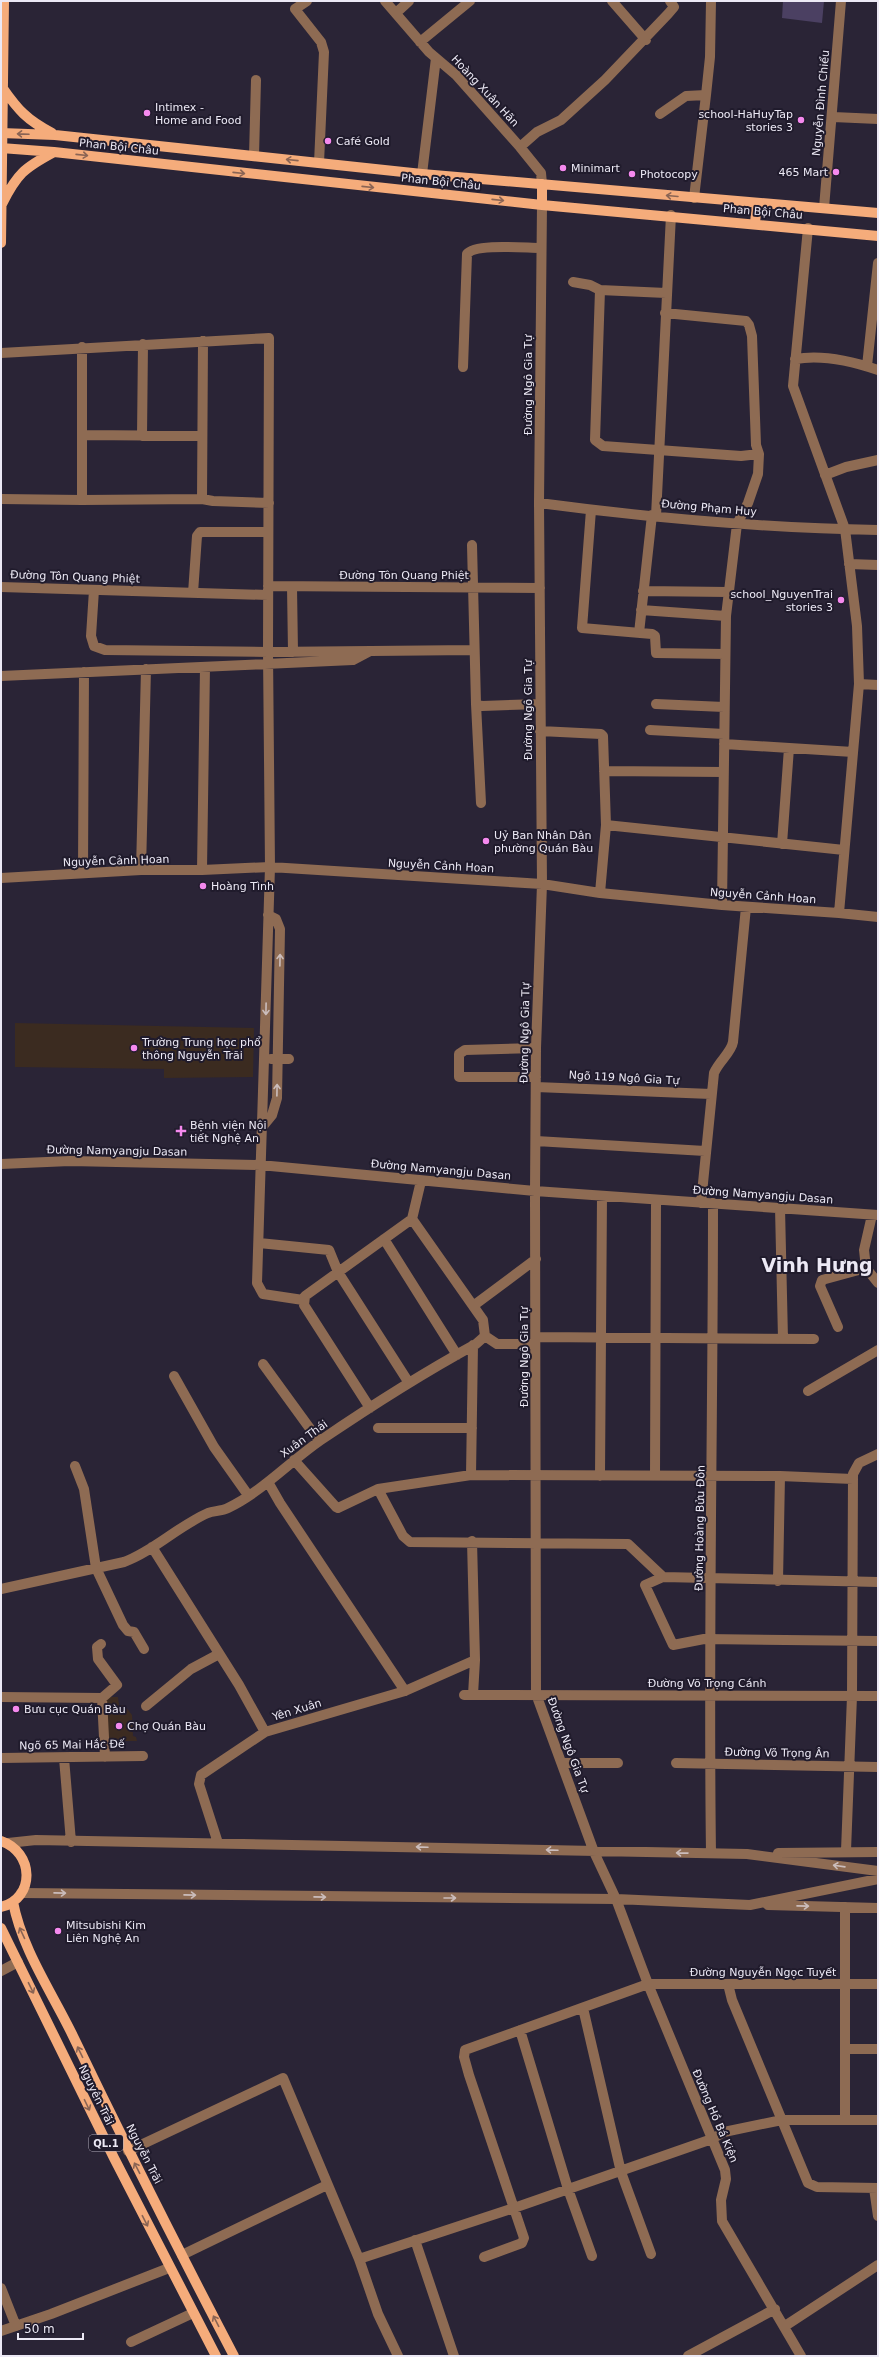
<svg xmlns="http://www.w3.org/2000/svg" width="879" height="2357" font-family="'DejaVu Sans',sans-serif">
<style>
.commercial{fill:#3c2b21}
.education{fill:#3b2b20}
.green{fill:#4b4062}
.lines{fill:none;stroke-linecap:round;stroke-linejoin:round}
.minor{stroke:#8e6b53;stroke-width:10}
.major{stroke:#f5ac7b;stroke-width:10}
.oneway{stroke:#8a6454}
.oneway2{stroke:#cbbdbc}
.poi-dot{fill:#f589ee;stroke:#201b2c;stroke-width:1.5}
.labels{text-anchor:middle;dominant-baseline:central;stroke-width:4;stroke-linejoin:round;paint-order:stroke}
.shield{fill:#201b2c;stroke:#afabb9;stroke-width:1}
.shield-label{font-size:10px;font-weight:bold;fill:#ece9f5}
.street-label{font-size:11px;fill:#ece9f5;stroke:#201b2c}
.poi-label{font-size:11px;fill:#ece9f5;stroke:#201b2c;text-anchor:start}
.town-label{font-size:19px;font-weight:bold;fill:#ece9f5;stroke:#201b2c}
</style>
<rect width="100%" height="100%" fill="#2a2436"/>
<path class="commercial" d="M111,1697H118L119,1705H124L132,1715L133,1736L136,1737L137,1741H106L105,1698Z"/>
<path class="education" d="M15,1023L254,1028L253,1077L164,1078V1069L15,1067Z"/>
<path class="green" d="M783,1H824L822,23L782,18Z"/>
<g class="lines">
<path class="minor" d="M307,1L295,9L321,42L324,52L319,163
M385,1L429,52L456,75L520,147L541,173L542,184
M612,1L646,40
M396,13L409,1
M420,42L470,1
M660,114L686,96L706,95L710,57L711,1
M833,117L878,119
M520,147L537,132L561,120L605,80L668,14L674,7L670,1
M254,156L256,80
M422,174L436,58
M694,198L706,95
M542,205L539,503L542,884L536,1048L535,1191L536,1694L594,1852L616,1899L648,1984L725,2170L726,2179L721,2200L722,2221L801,2356
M824,208L841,1
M808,228L793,386L845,529L857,626L859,684L839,913
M573,282L590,285L600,290
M665,313L746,321L749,325L752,336L756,445L759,454L741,456L603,446L595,440L600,290L666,293
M82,347V500L202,499L213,501L269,503
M1,353L269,338L268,652L270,867L257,1283L263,1294L303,1300
M795,359C823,354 852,361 878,370
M867,366L878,263
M463,367L467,254C475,243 525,248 540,248
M83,435L202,436
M142,436L143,344
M825,475L846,467L878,460
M1,499L82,500
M202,499L203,341
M539,503C651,518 765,528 878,530
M591,510L582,628L652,634L655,636L656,653L725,654
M656,516L671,215
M472,545L476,704L482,706L540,704
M849,564L878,565
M268,586L540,588
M1,587L268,595
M292,587L293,652
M94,590L91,636L94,646L105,650L268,652L474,650
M643,591L728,592
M193,593L197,536L200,532H268
M641,610L726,616
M639,633L652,515
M1,676L353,660L370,651
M859,684L878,685
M476,704L481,803
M656,704L724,707
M650,730L724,734
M540,731L601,734L603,736L606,825L600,893
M724,744L853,752
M604,771L723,772
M606,825L844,850
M782,844L789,748
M141,870L146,669
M202,870L205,667
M83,873L84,672
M1,878L141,870H202L270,867L542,884L600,893L722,905L839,913L878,917
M722,905L726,616L737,524L748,503L758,474L759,454
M271,1059H289
M536,1077H459V1054L465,1050L536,1048
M536,1087L711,1094
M263,1126L272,1115L277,1098L280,929L276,919L268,915
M536,1141L705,1151
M1,1164L70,1161L260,1165L535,1191L878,1215
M701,1203L714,1073C719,1061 731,1053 733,1042L746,907
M780,1208L783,1339
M384,1239L457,1355
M259,1243L329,1250L338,1272L409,1383
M866,1268L864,1250L872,1215
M473,1306L536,1259
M838,1327L820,1286L822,1280L866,1268L878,1283
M485,1336L497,1344H535
M536,1337L814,1339
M263,1364L319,1441
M174,1376L214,1447L248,1495
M808,1391L878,1350
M370,1408L304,1305L305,1296L412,1219L421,1181
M378,1428H472
M294,1460L336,1507L338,1508L378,1489L471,1475L780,1476L853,1479
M75,1466L84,1489L96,1568L123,1625L128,1631L134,1632L144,1649
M471,1475L473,1345
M600,1476L602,1196
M655,1476L656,1200
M268,1482L280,1503L405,1691
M378,1489L403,1536L410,1542L628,1544L663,1577
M472,1541L475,1660L473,1695
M152,1547L239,1685L265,1732
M778,1581L780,1476
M878,1582L663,1577L645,1585L673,1645L704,1639L878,1641
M1,1589L124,1562C154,1551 178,1526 208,1513C214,1511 222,1511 228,1508C263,1491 289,1462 321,1440C371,1406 423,1373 476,1344L485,1336L483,1320L412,1219
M101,1644L97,1647L98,1659L117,1685L102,1698
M464,1695L878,1696
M1,1697L102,1698L105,1757
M146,1706L191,1669L219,1654
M1,1758L143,1756
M64,1758L71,1842
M562,1763H618
M676,1763L878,1767
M8,1843L36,1840L747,1854L878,1871
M218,1843L199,1784L201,1775L265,1732L405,1691L475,1660
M846,1851L852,1696L853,1474L859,1463L878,1454
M711,1853C708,1637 713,1420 713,1203
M778,1853L878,1852
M21,1893L616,1899L750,1905L878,1879
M768,1905L878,1908
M845,1907V2120
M1,1971L18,1962
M728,1984L732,2000L808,2183L817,2187L878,2188
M583,2008L621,2172L651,2254
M520,2030L568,2189L592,2256
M845,2049H878
M128,2151L283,2078L359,2259L378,2314L398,2356
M874,2188L878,2216
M415,2240L454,2356
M182,2255L327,2185
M484,2257L522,2243L524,2238L469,2075L464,2057L465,2050L648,1984H878
M359,2259L514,2208L712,2139L724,2132L782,2120H878
M1,2288L16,2326
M785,2326L878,2265
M1,2331L51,2314L169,2268
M131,2342L193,2313
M688,2356L775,2309"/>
<path class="major" d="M2,87C18,110 27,120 52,133
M1,133L55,135L422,174L878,213
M1,148L54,152L542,205L878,236
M2,204C17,174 24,168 54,152
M542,205V184
M755,223L757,203
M1,243L4,1
M1,1841C34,1852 36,1898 1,1907
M13,1902C22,1949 51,1991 72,2034C124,2142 178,2249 234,2356
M1,1928L114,2158L216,2356"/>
</g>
<defs><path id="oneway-shaft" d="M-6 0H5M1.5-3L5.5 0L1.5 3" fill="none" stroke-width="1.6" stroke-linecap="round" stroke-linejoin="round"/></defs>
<g class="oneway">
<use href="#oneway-shaft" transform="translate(23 134) rotate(-178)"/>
<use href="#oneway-shaft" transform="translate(82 155) rotate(6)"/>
<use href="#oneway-shaft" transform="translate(292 160) rotate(-174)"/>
<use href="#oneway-shaft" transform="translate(239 173) rotate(6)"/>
<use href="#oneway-shaft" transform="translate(368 187) rotate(6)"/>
<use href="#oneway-shaft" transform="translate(672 196) rotate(-175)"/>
<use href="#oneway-shaft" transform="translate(498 200) rotate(6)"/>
<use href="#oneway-shaft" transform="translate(22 1933) rotate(-115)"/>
<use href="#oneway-shaft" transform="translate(31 1988) rotate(64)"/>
<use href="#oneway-shaft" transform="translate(80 2052) rotate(-116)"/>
<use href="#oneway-shaft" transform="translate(87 2105) rotate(64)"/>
<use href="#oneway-shaft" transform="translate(137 2168) rotate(-117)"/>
<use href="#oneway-shaft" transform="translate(145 2221) rotate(63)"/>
<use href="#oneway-shaft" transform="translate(216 2321) rotate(-117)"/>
</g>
<g class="oneway2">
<use href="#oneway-shaft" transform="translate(280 960) rotate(-89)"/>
<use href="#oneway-shaft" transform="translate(266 1009) rotate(91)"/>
<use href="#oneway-shaft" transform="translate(277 1090) rotate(-89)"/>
<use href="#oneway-shaft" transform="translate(422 1847) rotate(-178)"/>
<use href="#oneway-shaft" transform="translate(552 1850) rotate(-178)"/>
<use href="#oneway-shaft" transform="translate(682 1853) rotate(-179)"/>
<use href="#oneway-shaft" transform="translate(839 1866) rotate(-172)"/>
<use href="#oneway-shaft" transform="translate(60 1893) rotate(1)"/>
<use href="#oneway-shaft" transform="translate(190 1895) rotate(1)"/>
<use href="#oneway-shaft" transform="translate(320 1897) rotate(1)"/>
<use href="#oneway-shaft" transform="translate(450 1898)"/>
<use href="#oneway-shaft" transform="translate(803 1906) rotate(1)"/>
</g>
<g class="poi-dot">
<circle cx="147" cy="113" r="4"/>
<circle cx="801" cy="120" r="4"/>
<circle cx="328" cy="141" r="4"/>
<circle cx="563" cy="168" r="4"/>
<circle cx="836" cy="172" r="4"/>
<circle cx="632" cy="174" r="4"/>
<circle cx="841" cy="600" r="4"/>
<circle cx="486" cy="841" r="4"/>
<circle cx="203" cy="886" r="4"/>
<circle cx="134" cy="1048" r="4"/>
<path d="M179 1125h4v4h4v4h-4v4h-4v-4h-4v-4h4z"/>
<circle cx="16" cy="1709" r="4"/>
<circle cx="119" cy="1726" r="4"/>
<circle cx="58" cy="1931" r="4"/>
</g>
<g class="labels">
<rect class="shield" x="89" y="2135" width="34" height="16" rx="3"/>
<g class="shield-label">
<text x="106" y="2143">QL.1</text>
</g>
<g class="street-label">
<text transform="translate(485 91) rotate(47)">Hoàng Xuân Hãn</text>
<text transform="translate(821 103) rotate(-85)">Nguyễn Đình Chiểu</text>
<text transform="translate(119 147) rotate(6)">Phan Bội Châu</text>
<text transform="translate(441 182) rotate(6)">Phan Bội Châu</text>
<text transform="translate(763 212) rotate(5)">Phan Bội Châu</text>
<text transform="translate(528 385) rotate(-90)">Đường Ngô Gia Tự</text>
<text transform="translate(709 508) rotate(5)">Đường Phạm Huy</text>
<text x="404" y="575">Đường Tôn Quang Phiệt</text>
<text transform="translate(75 577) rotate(2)">Đường Tôn Quang Phiệt</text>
<text transform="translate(528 710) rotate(-90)">Đường Ngô Gia Tự</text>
<text transform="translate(116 861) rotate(-2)">Nguyễn Cảnh Hoan</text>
<text transform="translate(441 866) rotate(3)">Nguyễn Cảnh Hoan</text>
<text transform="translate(763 896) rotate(4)">Nguyễn Cảnh Hoan</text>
<text transform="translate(525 1033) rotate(-89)">Đường Ngô Gia Tự</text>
<text transform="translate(624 1078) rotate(3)">Ngõ 119 Ngô Gia Tự</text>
<text transform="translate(117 1151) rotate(1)">Đường Namyangju Dasan</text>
<text transform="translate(441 1170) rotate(5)">Đường Namyangju Dasan</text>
<text transform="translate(763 1195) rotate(4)">Đường Namyangju Dasan</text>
<text transform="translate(524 1357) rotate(-90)">Đường Ngô Gia Tự</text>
<text transform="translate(304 1439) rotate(-36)">Xuân Thái</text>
<text transform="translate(700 1528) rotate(-89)">Đường Hoàng Bửu Đôn</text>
<text x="707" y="1683">Đường Võ Trọng Cánh</text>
<text transform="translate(297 1710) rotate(-17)">Yên Xuân</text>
<text transform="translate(72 1745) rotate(-1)">Ngõ 65 Mai Hắc Đế</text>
<text transform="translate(568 1745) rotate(70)">Đường Ngô Gia Tự</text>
<text transform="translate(777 1753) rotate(1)">Đường Võ Trọng Ân</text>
<text x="763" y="1972">Đường Nguyễn Ngọc Tuyết</text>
<text transform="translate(96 2095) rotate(64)">Nguyên Trãi</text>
<text transform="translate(715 2116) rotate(67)">Đường Hồ Bá Kiện</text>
<text transform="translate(144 2154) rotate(63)">Nguyễn Trãi</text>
</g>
<g class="poi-label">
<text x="155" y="107">Intimex -<tspan x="155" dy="13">Home and Food</tspan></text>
<text x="793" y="114" text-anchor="end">school-HaHuyTap<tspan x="793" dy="13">stories 3</tspan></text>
<text x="336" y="141">Café Gold</text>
<text x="571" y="168">Minimart</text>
<text x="828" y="172" text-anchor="end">465 Mart</text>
<text x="640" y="174">Photocopy</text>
<text x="833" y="594" text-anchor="end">school_NguyenTrai<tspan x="833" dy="13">stories 3</tspan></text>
<text x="494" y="835">Uỷ Ban Nhân Dân<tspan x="494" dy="13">phường Quán Bàu</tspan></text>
<text x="211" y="886">Hoàng Tình</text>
<text x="142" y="1042">Trường Trung học phổ<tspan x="142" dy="13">thông Nguyễn Trãi</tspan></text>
<text x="190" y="1125">Bệnh viện Nội<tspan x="190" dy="13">tiết Nghệ An</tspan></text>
<text x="24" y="1709">Bưu cục Quán Bàu</text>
<text x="127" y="1726">Chợ Quán Bàu</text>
<text x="66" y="1925">Mitsubishi Kim<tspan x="66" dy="13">Liên Nghệ An</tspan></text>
</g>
<g class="town-label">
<text x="817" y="1265">Vinh Hưng</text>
</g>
</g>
<rect width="879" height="2357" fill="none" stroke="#ece9f5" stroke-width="4"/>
<path d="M18 2333v6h65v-6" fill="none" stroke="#ece9f5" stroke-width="2"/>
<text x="24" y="2333" font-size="12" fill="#ece9f5" stroke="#201b2c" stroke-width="3" paint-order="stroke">50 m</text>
</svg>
